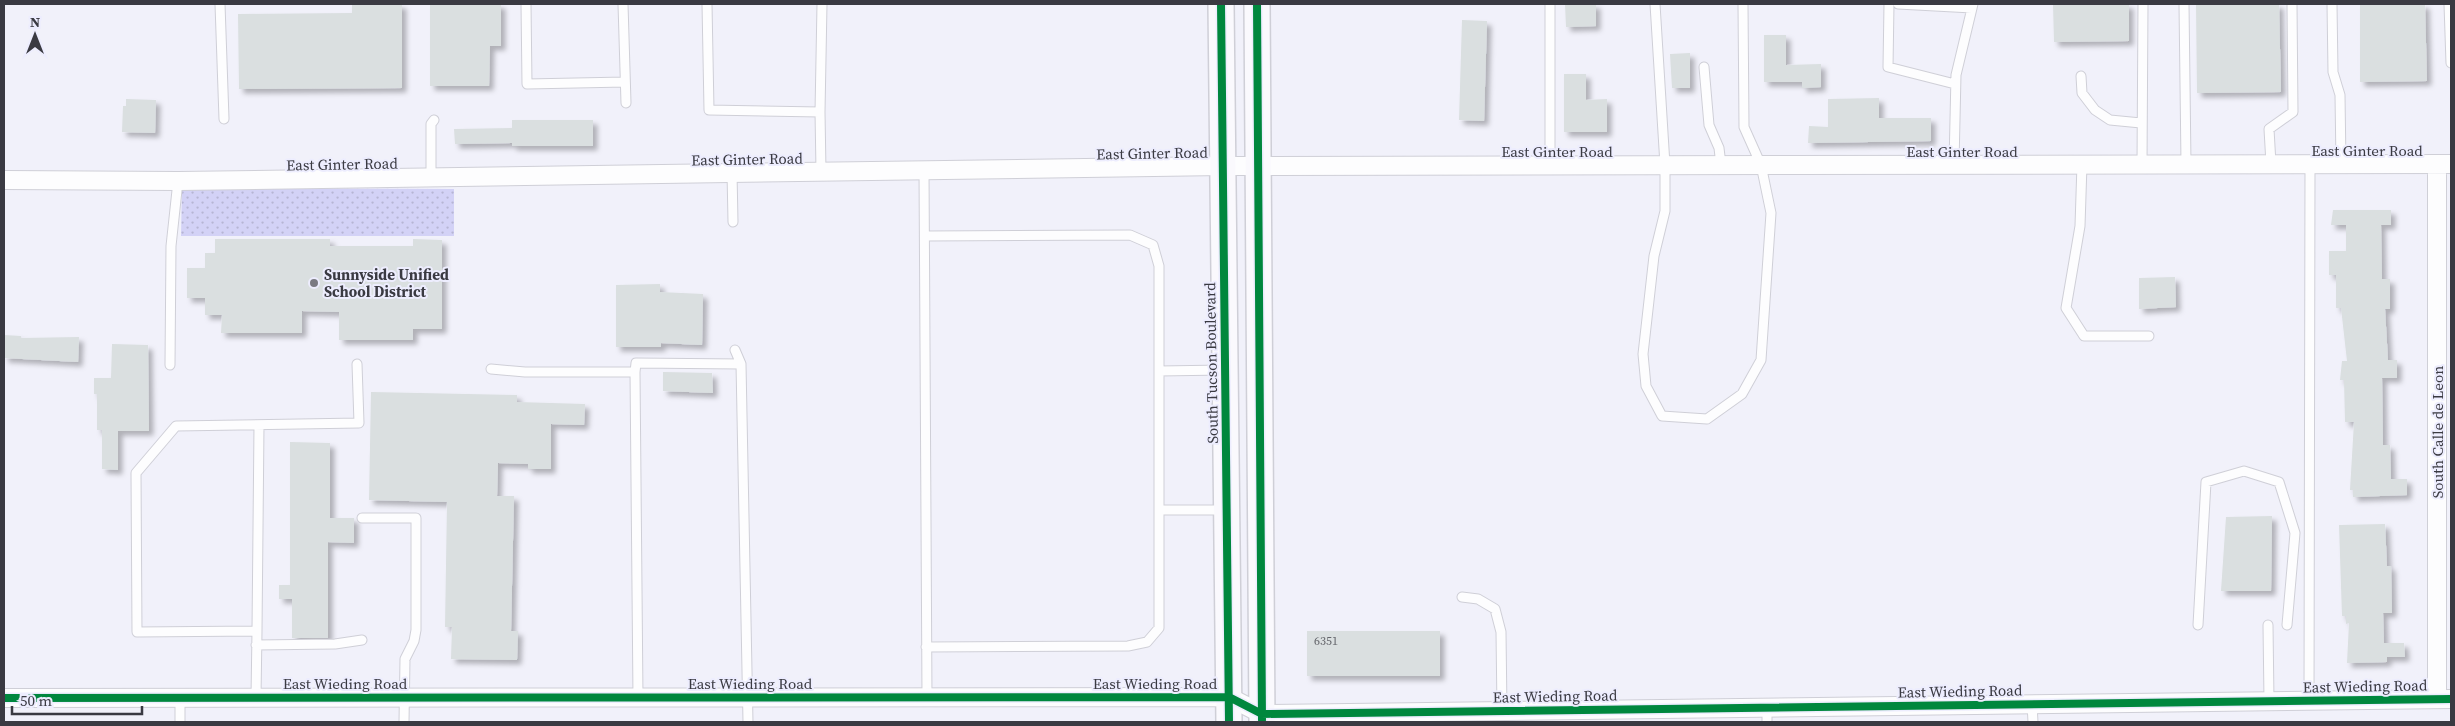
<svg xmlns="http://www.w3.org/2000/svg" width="2455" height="726" font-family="'Source Serif 4',serif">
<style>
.grass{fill:url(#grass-dots)}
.building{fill:#dadfe0;filter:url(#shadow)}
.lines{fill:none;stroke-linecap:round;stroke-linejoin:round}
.lane-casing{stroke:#cfcfd7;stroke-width:11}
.street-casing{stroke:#cfcfd7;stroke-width:20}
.secondary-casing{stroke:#cfcfd7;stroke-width:28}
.lane{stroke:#fdfdfe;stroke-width:9}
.street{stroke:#fdfdfe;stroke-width:18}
.secondary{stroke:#faf9fd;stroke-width:25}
.cycleway-casing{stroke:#ededfe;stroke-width:11}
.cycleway{stroke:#00873e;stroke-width:8}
.poi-dot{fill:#7a7a82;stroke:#ededfe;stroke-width:2}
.labels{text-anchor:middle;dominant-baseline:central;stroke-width:4;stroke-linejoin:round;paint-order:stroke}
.number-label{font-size:12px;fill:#63646a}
.street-label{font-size:15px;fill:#3a3a42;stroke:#ededfe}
.poi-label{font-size:15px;font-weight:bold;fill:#3a3a42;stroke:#ededfe;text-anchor:start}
</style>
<defs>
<pattern id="grass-dots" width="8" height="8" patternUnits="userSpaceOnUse" patternTransform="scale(1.25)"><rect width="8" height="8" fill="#d3d2f6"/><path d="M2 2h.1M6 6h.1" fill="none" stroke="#b6b5d4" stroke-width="1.8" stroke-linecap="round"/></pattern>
<filter id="shadow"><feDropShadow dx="4.5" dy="4.5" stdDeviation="2.5" flood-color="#0004"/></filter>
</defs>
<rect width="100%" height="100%" fill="#f1f1fa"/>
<path class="grass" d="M182,188L454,189V236H181Z"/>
<path class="building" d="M352,4H402V88L239,89L238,14L352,13Z
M430,4H501V46H490L489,86H430Z
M1565,4H1596V26L1566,27Z
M2053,4H2129V41L2054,42Z
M2196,4H2279L2281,92L2197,93Z
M2360,4H2425L2427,81L2360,82Z
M1462,20L1487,21L1484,121L1459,120Z
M1764,35H1786V65L1821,64V87L1802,88V82H1764Z
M1690,53V88H1672L1670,54Z
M1564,74H1586V100L1607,99V132H1564Z
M1879,98V118H1931V141L1808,143L1809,126L1828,127V99Z
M126,99L156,100L155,133L122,132L123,106H126Z
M512,120H593V146H512V143L455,144L454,129L512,128Z
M2333,210H2391V225H2381L2382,279H2390V309H2385L2388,360H2397V378H2382L2383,445H2390L2391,479H2407V495L2353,497V490H2350L2354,422H2345L2344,380H2340L2342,361H2347L2341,308H2336V275H2329V251H2346V225H2331Z
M215,239H330V246H413V239L442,240V329H413V340H339V312L302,311V333H221L222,315H205V298H187V268H205V253H215Z
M2175,277L2176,307L2139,309V278Z
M660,284V292L703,294L702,345L661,343V347H616V285Z
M4,335L21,336V338L79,337L78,362L4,358Z
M112,344L148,345L149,431H118V470L102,469V430H97V394H94V378H111Z
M663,372L712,373L713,393L663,391Z
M371,392L517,395V402L585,404L584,425L551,424V469H528V464L498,463L497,496H514L511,631H518L517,660L451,659L452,627H445L447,502L369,500Z
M290,442L330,443V518H354V543L328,542V638H292V599H279V585H290Z
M2272,516L2271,591H2221L2226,517Z
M2385,524L2387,566H2391L2392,613H2383L2384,643H2404L2405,657H2387V662L2347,663L2349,623L2346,624V616H2342L2339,525Z
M1307,631H1440V676H1307Z"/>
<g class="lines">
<g class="lane-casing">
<path id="lane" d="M220,4L224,119
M526,4L527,84L625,82
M623,4L626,103
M707,4L709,110L820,112L822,4
M1655,4L1665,165V211L1654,256L1643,354L1646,386L1662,416L1707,419L1742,394L1761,360L1771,213L1761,165L1744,127L1743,4
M1889,4L1888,67L1955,84
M1898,4L1972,8
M2184,4L2186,164
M2332,4L2333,72L2340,95L2341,164
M2449,4L2451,63
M1704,67L1709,125L1719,148L1721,165
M2081,76L2082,93L2095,110L2110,120L2141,123
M820,112L821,171
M1954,164L1956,75L1973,4
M2082,164L2080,226L2066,308L2084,336H2149
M2142,164L2143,4
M2271,164L2269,129L2293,112L2292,4
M1550,165V4
M924,170L927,697
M732,172L733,222
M431,177V124L434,120
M925,236L1130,235L1153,245L1159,266V628L1147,642L1128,646L926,647
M735,350L741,364
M170,365L171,246L178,181
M491,369L525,372H635L638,697
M1159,371L1224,370
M635,372L636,363L741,364L748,722
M1159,510H1226
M362,518H416V630L414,641L405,659L404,722
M1462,597L1478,599L1495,609L1501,632L1502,711
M2198,625L2206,482L2244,471L2279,482L2295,533L2287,625
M2268,625L2269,701
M257,631L259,425
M256,645L335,644L362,640
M256,697L257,631L137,632L136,473L176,426L359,423L357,364
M2309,701L2310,164
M2032,704L2033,722
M1767,708V722
M180,722V697"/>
</g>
<g class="street-casing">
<path id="street" d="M2437,164V699
M4,180L178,181L1223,166L2451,164
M4,698L1229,697L1262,714L2451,699"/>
</g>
<g class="secondary-casing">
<path id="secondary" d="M1221,4L1229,722
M1257,4L1262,722"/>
</g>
<use href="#lane" class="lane"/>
<use href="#street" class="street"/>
<use href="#secondary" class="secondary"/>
<g class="cycleway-casing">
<path id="cycleway" d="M1221,4L1229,722
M1257,4L1262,720
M4,698L1229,697L1262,714L2451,699"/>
</g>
<use href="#cycleway" class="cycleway"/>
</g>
<circle class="poi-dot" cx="314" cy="283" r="5"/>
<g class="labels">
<g class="number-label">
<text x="1326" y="641">6351</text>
</g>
<g class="street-label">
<text x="2367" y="150">East Ginter Road</text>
<text x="1557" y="151">East Ginter Road</text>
<text x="1962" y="151">East Ginter Road</text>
<text transform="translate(1152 153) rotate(-1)">East Ginter Road</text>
<text transform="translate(747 159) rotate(-1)">East Ginter Road</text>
<text transform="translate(342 164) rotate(-1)">East Ginter Road</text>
<text transform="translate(1211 363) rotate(-91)">South Tucson Boulevard</text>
<text transform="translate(2437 432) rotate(-90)">South Calle de Leon</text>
<text x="345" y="683">East Wieding Road</text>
<text x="750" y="683">East Wieding Road</text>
<text x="1155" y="683">East Wieding Road</text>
<text transform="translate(2365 686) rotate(-1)">East Wieding Road</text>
<text transform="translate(1960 691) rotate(-1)">East Wieding Road</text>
<text transform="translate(1555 696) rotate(-1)">East Wieding Road</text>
</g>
<g class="poi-label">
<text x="324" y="274">Sunnyside Unified<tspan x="324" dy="17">School District</tspan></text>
</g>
</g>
<rect width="2455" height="726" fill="none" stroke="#3a3a42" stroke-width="10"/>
<g transform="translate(35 35)" stroke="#ededfe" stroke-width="4" paint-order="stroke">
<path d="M0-4L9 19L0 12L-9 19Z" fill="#3a3a42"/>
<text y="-8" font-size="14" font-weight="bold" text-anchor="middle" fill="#3a3a42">N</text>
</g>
<path d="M12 706v8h130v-8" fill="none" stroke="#3a3a42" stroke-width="2.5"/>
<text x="20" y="706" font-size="15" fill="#3a3a42" stroke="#ededfe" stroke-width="4" paint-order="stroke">50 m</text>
</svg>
